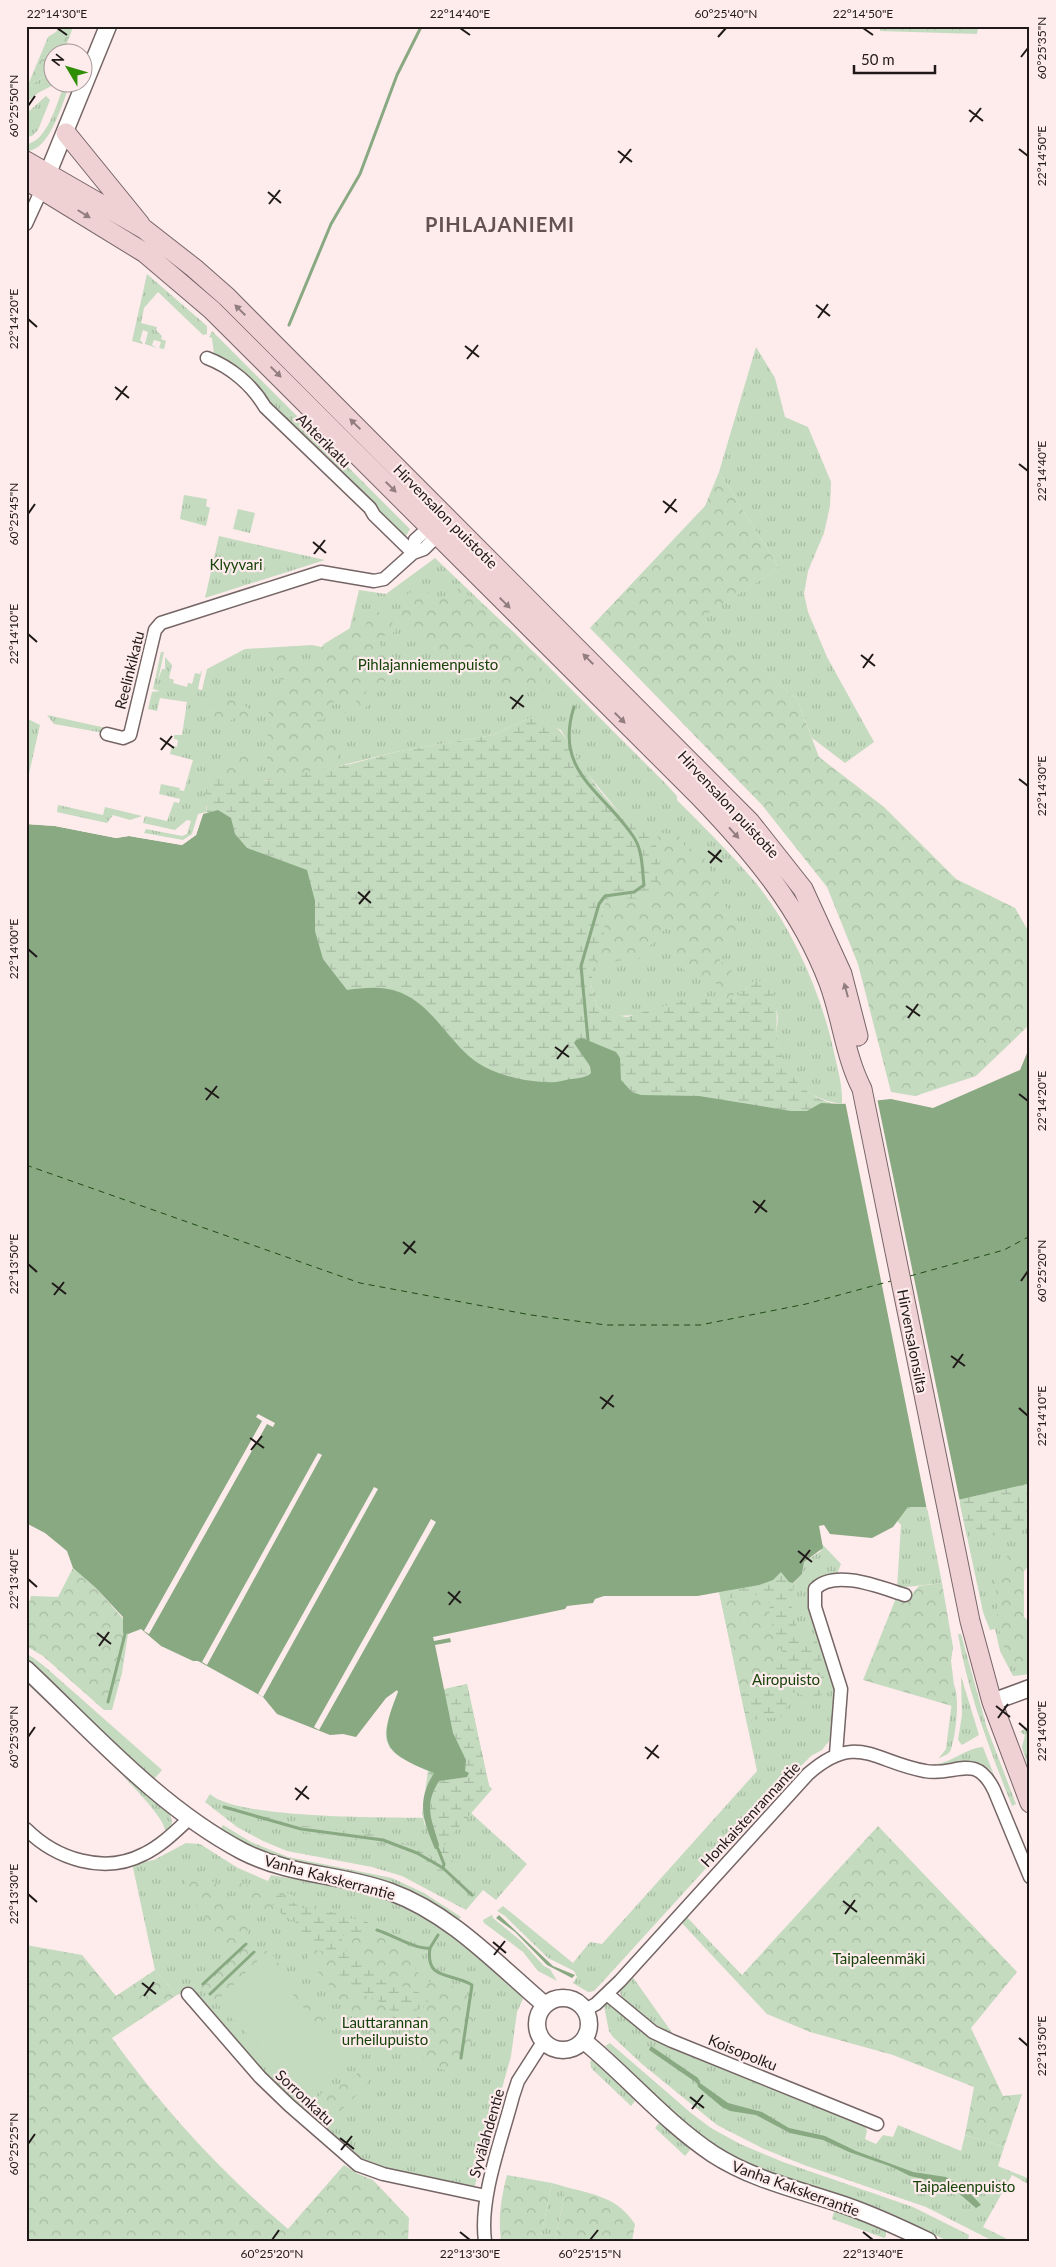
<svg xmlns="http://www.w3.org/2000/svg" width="1056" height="2267" font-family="Lato,sans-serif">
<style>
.grass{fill:url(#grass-tufts)}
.forest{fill:url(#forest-crowns)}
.wetland{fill:url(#wetland-marsh)}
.garden{fill:#c4dbbf}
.water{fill:#88a981}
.pier{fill:#feebec}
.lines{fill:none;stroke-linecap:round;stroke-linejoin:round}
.stream{stroke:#88a981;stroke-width:3}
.ferry{stroke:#204c15;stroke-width:1;stroke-dasharray:6 5;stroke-linecap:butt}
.minor-casing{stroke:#756565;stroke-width:15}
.tertiary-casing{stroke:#756565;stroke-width:19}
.secondary-casing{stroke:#756565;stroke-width:21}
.minor{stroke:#fff;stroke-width:12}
.tertiary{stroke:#fff;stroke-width:16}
.secondary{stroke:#efd0d3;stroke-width:19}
.oneway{fill:#927e7f}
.ticks{fill:none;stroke:#201919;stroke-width:2}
.labels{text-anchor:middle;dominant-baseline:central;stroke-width:4.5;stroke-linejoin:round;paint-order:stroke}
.street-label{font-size:15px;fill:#201919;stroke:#feebec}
.park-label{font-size:15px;fill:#164309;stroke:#feebec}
.district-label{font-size:20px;font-weight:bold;letter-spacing:1px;fill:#625253;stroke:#feebec}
.neatline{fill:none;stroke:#201919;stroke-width:2}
.ticks-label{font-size:12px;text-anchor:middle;fill:#201919}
</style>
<defs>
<pattern id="grass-tufts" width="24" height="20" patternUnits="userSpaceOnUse" patternTransform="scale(1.25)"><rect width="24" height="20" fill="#c4dbbf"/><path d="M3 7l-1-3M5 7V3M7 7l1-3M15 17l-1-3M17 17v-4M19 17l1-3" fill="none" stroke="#a8bba4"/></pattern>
<pattern id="forest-crowns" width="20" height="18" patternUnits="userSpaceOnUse" patternTransform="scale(1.25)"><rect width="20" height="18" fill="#c4dbbf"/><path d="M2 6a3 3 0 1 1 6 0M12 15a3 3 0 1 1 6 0" fill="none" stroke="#a8bba4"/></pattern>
<pattern id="wetland-marsh" width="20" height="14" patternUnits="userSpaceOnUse" patternTransform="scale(1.25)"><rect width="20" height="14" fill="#c4dbbf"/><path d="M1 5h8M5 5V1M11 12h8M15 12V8" fill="none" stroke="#a8bba4"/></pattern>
</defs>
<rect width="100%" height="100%" fill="#feebec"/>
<path class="grass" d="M52,69V82L57,83L38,93L26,103V88L46,75Z
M65,83H70C63,101 50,152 26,151V144C48,142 57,101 65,83Z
M46,96L50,100L38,130L32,136L26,137V114Z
M147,274L207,326V334L203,335L158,292L144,308L141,323L157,327L156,330L162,336L161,339L166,341L164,349L159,348L161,342L154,340L152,345L157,348L145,344L148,332L143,330L140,340L143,344L132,341Z
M212,331L410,529L406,536L400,534L230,362L214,354L212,338L209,337Z
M756,347L775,378L785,417L808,427L831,482L830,506L824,533L808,571L804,594L808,612L827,657L874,742L845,763L812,738L797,699L700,618L779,568L719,472Z
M184,495L207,499L206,506L210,508L206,526L180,519Z
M238,509L255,513L250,533L233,529Z
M219,536L325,560L205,598Z
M435,558L539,657L665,783L677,796V800C704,827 731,854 756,883C793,929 820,991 833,1048C837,1067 843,1085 842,1104C804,1099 781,1074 777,1035C776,1027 779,1019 777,1012C774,1001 761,989 755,980L734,999L651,1010L637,1015L616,1016L604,1013L597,1006L591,985L592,971L619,812L585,771L561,730L532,717L493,735L395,752L280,781L266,780L206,806L207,812L198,814L192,834L183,840L144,833L146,829L182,836L187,834L191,821L187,820L175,830L143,823L145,816L167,821L174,802L179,803L180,799L159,794L161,784L180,788L179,790L184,791L193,760L170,754L172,746L177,747L178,740L174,739V735H182L187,702L160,698L157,711L148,709L152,692L160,691L153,689L161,652H164L158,680L162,669H165V657L172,665L169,678L174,680L173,683L187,687L188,683L192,684L195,673L200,674L202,670L198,689L202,690L207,669L245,649L312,645L344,652L359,590L386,594Z
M47,715L106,728L104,733L54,724Z
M26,718L40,725L26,787Z
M58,805L103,815L105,807L142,816L130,820L113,815L107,823L57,812Z
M1030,1473V1564L1024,1571V1617L1030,1623V1674L1013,1676L1000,1651L995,1629L990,1630L983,1612L959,1499Z
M907,1507H927L942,1583L897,1588L901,1525L897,1521Z
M822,1544L841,1564L837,1574L815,1582L809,1589L810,1603L836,1684L833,1736L822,1750L811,1756L779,1788L607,1977L594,1991L588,1992L573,1983L577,1977L574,1971L548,1958L505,1916L497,1911L503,1906L573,1963L590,1942L602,1944L757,1771L719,1592L794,1583L802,1574L804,1562L821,1551Z
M958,1634H961L987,1728L1016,1804L1012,1806C990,1750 968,1694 958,1634Z
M26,1653L43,1665L162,1770L155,1778L128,1759L26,1661Z
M961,1676L979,1735L962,1745L958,1740L962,1715Z
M26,1677L169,1812L172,1821L171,1829L145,1849L143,1847L165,1832C169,1812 47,1703 26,1683Z
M467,1684L489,1786L492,1789L471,1813L527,1864L496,1900L483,1890L466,1910L402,1876L372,1867L287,1851L263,1841L237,1827L205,1802L210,1794C237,1819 381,1817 423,1818L425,1826L453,1733L444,1689Z
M954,1685C960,1697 956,1735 951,1749C950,1754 944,1756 939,1758L946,1749Z
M1027,1727L1030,1729V1774L1022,1747L1025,1735L1020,1732Z
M983,1747L994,1775C980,1754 953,1764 932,1768L933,1764C949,1765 965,1748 983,1747Z
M223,1825L251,1842L288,1857L392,1878L424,1893L461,1917L458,1920L263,1854L220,1830Z
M186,1843L200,1844L238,1868L268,1881L271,1875C309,1882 347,1885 384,1897C431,1911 486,1958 520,1994L523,1999L517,2012L511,2056L474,2189L368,2165L302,2112L182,1993L177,1995L155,1970L132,1863L142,1860L143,1862L154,1860Z
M492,1915L493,1918L521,1941L544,1966L550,1969L557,1981L538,1971L523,1952L484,1923L483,1920Z
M686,1916L713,1945L707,1950L681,1922Z
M632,1976L673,2034L656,2025L623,1999L620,1993L622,1987Z
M609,2002L623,2013L865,2126L867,2131L865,2139L876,2144L883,2135L893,2137L898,2125L961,2151L965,2135L1004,2147L998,2166L1030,2179V2185L1012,2175L983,2227L1011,2241H993L926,2207L804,2165L764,2149L717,2125L642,2064L613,2037L609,2031L604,2006Z
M610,2043L691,2113L711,2128L740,2144L783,2162L913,2207L969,2235L968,2241H948L904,2221L760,2171L717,2149L683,2123L605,2046Z
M591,2060L617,2078L635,2101L631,2106L592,2069L590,2063Z
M659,2123L682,2138L690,2150L685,2156L655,2128Z
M552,2183L566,2187L555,2241H540Z
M834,2212H846L886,2229V2236L884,2238L832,2219Z"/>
<path class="forest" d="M60,26L73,27L65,49L63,52H52V69L46,75L26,88V83L28,85L48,37L56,32Z
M880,26H978L977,34L880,31Z
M719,472L779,568L701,618L797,699L819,757L884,807L956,879L1015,908L1030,934V1021L1027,1027L976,1076L915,1096L891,1092L858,964L827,887L762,805L590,628L705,506Z
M422,585C431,601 447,600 459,588C486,609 549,652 547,688C535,693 531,689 519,687C511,685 506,687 499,682L500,667L489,659L487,654C466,643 461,647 439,652L435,645L421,644L413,627L405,624L398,615L411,588Z
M378,612L389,617L397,631L376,639L390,659L387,665V681L365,689L369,704L362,711L354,698L347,696V713L344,712L339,699L322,708L325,719L317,720L304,714L306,721L319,730L329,732L337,741L338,765L280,781L266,780L269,710L264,705L268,695L283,692L290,680L276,679L272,675L268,660L272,654L295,649L301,662L310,664L324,644L352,627L364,629L369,616Z
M222,697C236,700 248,704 255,717L253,722L233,718L226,726L210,719L205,708Z
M243,743L252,750L250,772L225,799L208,786C216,778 212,768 223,761L228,764L229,758L238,752Z
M663,833L678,835L685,846L703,855L718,888L720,900L744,928L725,951L719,962L731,964L734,999L726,1001L718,999L715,978C698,980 673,970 672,950C672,943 674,936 674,929H665L632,966L623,960L602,964L594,962C597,955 602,947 603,940C605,923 597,912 609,898L655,891L659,859L652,841Z
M1028,1549L1030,1550V1564L1024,1571V1617L1030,1623V1668L1013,1661L1005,1651L998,1626L995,1576L1009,1553Z
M73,1568L96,1588L125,1621L123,1633L128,1634L122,1673L112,1710H104L43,1656L26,1646V1614L31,1596L58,1597Z
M942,1583L953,1647L951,1661L954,1685L952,1706L863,1680L896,1598L905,1601L919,1586Z
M760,1594L770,1604L769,1616L773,1623L771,1635L779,1641L782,1652C772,1675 763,1682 741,1695L720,1596L747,1598Z
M878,1826L1017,1972L971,2028L1003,2096L1022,2094L1004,2147L965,2135L974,2087L893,2055L810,2032L767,2014L707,1950L713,1945L742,1975Z
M188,1874C192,1874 196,1873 200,1874C215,1877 239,1912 249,1924L245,1940L255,1950L269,1951L325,2020L327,2025L321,2030L262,1957L216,2002L200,1989L201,1984L224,1960L226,1951L208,1932V1920C198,1909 186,1893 185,1878Z
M232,1880C244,1884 264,1894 276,1888L318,1907L317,1911C304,1908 281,1894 271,1895V1903L277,1909C259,1913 241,1899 231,1886Z
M349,1932L373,1934L406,1948L416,1956L415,1970L431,1983L452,1986L463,1991L476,2007L469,2055L445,2070L428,2065L405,2033L395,2025L360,2018L347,2009L333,1995L327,1980L312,1967L307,1956L312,1948L319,1951L329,1950L334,1953L341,1979L359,1995C374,1996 383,2003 395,2012L424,2007L428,2001C418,1988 396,1986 382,1980C368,1975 352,1958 342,1947V1937Z
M26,1945L82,1955L116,1996L155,1970L177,1995L112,2038C164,2110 221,2172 288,2229L344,2165L358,2174L373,2180L409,2218L408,2241H26Z
M358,2073L366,2074L369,2078L364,2088L335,2116L328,2117L319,2104C320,2084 332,2089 345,2083C350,2081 354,2076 358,2073Z
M507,2175L552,2183L540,2241H501C498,2218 501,2198 507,2175Z
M566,2187C595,2195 617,2197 635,2224L632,2241H555Z"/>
<path class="wetland" d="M532,717C563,720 570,749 586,771C595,786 607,800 620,813C631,823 653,835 658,850C663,863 659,892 646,899L609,898L602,909L605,929L603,939L594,962L591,985L597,1006L604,1013L627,1017L686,999H734L755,980L767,983C781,997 775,1016 777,1034C780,1067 800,1094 831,1103L833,1112L782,1156L382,1042L207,812L206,790L212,782L223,778L280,781L311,771L351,764L395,752L493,735Z
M1030,1376V1521L997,1536L977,1532L967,1537L959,1499Z
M789,1571L794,1587C788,1601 793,1628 804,1638L810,1637L816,1639L828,1682L823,1694L810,1700L798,1693L789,1692L785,1716C769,1721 765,1714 747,1723L741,1695C761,1683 772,1673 782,1652C779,1642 772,1638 769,1629L773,1623L769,1616L770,1604L760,1594C746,1599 734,1599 720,1596L719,1592L697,1596V1588L704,1579Z
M392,1674L439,1691L467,1684L489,1786L492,1789L444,1844L454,1864L443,1872L388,1845L304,1832L222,1806L223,1805L298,1825L380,1835L411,1846L430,1856L434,1854L435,1849L422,1814L428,1771C378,1750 379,1741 398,1692L397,1690L386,1698L375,1712Z
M279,1894L302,1908L338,1913L353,1919L365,1920L377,1930L373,1934L348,1932L342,1937V1947L381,1980L423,1994L428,2001C422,2010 405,2017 394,2012C386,2008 380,2001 371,1997C363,1993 354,1996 347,1987C337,1977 341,1959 329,1950C311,1951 304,1942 300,1925L283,1915L271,1903V1895Z"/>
<path class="garden" d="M262,1957L350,2064L310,2100L216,2002Z"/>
<path class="water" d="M218,810L231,818L235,834L247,848L307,870L315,901V931L323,959L347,990C364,988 380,986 396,991C431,1002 447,1040 475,1061C489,1071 508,1077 525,1080C539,1082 552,1084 566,1080C574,1078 586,1079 591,1073L590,1066L574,1043L576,1040L582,1038L616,1052L620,1058L621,1080L632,1092L641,1095L699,1096L791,1111H807L821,1103L842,1104L891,1099L933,1108L1020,1070L1030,1046V1473L1027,1484L927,1507H908L893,1527L872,1538L830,1534L824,1525L819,1526L823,1548L804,1562L802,1574L793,1583L789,1582L781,1572L773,1580L759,1585L697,1596H604L595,1599L593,1603L567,1606L565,1609L433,1637L434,1641L450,1638L451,1642L435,1645L453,1733L466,1760L465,1771L469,1773L467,1777L439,1781C423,1806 432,1820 439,1845L438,1849H435C423,1820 416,1802 434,1773C383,1752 377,1745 398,1692L397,1690L386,1698L356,1737L343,1734L330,1735L277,1714L263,1697L198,1661H193L161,1646L141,1629L128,1634L123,1633V1617L96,1588L73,1568L67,1551L45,1533L26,1523V824L55,826L116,838L129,836L182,845L196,835L203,814Z
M499,1915L553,1966L575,1975L572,1978L547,1965L515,1932L496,1918Z
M651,2046L698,2078L700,2083L728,2103L762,2112L789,2128L825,2136L856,2151L913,2172L946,2177L968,2191L981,2205L976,2208L949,2185L910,2176L892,2167L849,2152L823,2140L790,2133L756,2115L730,2111L722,2107L698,2087L697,2083L649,2050Z"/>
<path class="pier" d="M200,814H203L196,835L182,845L129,836L116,838L55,826L26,824V821L56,824L116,836L129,834L181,842L194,834Z
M877,1098L960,1502L927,1510L845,1101Z
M258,1414L275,1423L273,1427L267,1424L149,1634L144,1631L262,1421L256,1417Z
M318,1453L322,1455L207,1665L202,1662Z
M374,1487L378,1489L263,1697L258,1694Z
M431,1519L436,1522L319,1730L314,1727Z"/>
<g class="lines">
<path class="stream" d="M289,325L331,224L360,174L397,75L421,27
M574,707C553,772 604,792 633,836C643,850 642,869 644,885L634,892L605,896L599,904L581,966L588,1040
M108,1702L125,1634
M224,1807L301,1829L383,1840L417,1853L443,1868
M438,1849L444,1864L443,1868L472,1895
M377,1930C393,1935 416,1950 430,1948L438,1935
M430,1948C425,1981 451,1972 472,1985L461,2058
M203,1984L246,1944
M210,1994L254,1952"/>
<path class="ferry" d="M26,1165L360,1283L531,1315L606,1325H700L806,1304L891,1281
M910,1276L1004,1250L1030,1236"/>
<g class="minor-casing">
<path id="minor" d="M26,224L42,189
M207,358C231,367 252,385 265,407L370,508L374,515L413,553
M413,553L415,540L435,522
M107,734L123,738L130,735L155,630L161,623L321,572L374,581L384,579L413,553L424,549L438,535L440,530
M836,1754L841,1689L815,1607V1589C835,1568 882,1588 905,1595
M26,1829C56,1859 104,1875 144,1854C161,1846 176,1831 190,1818
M188,1994L260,2077L289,2105L358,2165L383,2174L486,2196
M607,1994L653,2032L672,2041L877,2124
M585,2010L596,2004L620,1981L808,1774C857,1731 874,1762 925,1771C955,1777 975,1751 994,1790L1030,1877
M485,2241C479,2197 502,2139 513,2096L518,2081L543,2042"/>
</g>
<g class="tertiary-casing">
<path id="tertiary" d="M48,173L108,26
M26,1669C94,1733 159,1807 242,1851C293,1877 340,1873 391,1892C451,1914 497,1964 545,2005
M992,1702L1030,1688
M537 2024a26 26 0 1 1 52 0a26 26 0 1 1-52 0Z
M584,2041C628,2077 665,2122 713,2154C753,2180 800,2190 844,2205C873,2215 901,2228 928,2241"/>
</g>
<g class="secondary-casing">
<path id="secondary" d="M66,133L140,224
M26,161L144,229L194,268L227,297L750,822L803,889L842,974L858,1036
M26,180L145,253L212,310L699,796C753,852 801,909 829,983C842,1018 845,1056 862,1089L970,1621L992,1702L1030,1803"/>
</g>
<use href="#minor" class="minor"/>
<use href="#tertiary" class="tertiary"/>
<use href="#secondary" class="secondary"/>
</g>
<defs><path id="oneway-solid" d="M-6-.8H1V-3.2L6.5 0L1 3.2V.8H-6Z" transform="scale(1.25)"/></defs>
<g class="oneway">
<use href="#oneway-solid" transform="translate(84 214) rotate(32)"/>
<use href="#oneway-solid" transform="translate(240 310) rotate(-135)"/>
<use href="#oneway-solid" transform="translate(276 372) rotate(45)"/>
<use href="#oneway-solid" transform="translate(355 424) rotate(-136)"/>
<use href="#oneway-solid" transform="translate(391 487) rotate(45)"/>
<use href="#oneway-solid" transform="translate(505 603) rotate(45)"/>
<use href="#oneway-solid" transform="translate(588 659) rotate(-135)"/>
<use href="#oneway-solid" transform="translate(620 718) rotate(45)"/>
<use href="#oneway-solid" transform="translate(734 833) rotate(48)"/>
<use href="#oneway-solid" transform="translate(846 990) rotate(-105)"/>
</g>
<path class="ticks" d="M57,28L67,35M460,28L470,35M863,28L873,35M718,37L726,28M1021,57L1028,48M28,106L35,96M969,110L983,121M970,122L981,108M1019,149L1028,156M618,151L632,162M620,163L631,149M268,192L281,203M269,204L280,190M816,305L830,316M818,318L828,304M28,319L37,327M465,346L479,357M467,359L478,345M115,387L129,398M116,400L127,386M1019,464L1028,471M663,501L677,512M665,513L676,499M28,514L35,504M313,542L326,553M314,554L325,540M28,634L37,642M861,655L875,666M863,668L873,654M510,697L524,707M512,709L523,695M160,738L174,748M161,750L172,736M1019,779L1028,786M708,851L722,862M710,863L721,850M358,892L371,903M359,904L370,891M28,949L37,957M906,1006L920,1016M908,1018L918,1004M555,1047L569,1057M557,1059L568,1045M205,1088L219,1098M1019,1094L1028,1101M206,1100L217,1086M753,1201L767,1212M755,1213L765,1200M403,1242L416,1253M404,1254L415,1241M28,1264L37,1272M1021,1281L1028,1271M52,1283L66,1294M54,1295L64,1282M951,1356L965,1366M953,1368L963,1354M600,1397L614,1407M1019,1408L1028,1416M602,1409L613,1395M250,1438L264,1448M251,1450L262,1436M798,1551L812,1562M800,1563L810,1550M28,1579L37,1587M448,1592L461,1603M449,1605L460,1591M97,1633L111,1644M99,1646L109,1632M996,1706L1010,1717M998,1718L1008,1704M1019,1723L1028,1731M28,1737L35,1727M645,1747L659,1758M647,1759L658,1745M295,1788L309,1799M296,1800L307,1786M28,1894L37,1902M843,1901L857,1912M845,1914L855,1900M493,1942L506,1953M494,1955L505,1941M142,1983L156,1994M144,1996L154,1982M1019,2038L1028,2046M690,2097L704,2108M692,2109L703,2095M340,2138L354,2149M28,2144L35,2134M341,2150L352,2136M460,2232L470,2240M863,2232L873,2240M272,2240L279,2230M590,2240L598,2230"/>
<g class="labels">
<g class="street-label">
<text transform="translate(324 440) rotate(45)">Ahterikatu</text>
<text transform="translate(446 516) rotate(45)">Hirvensalon puistotie</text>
<text transform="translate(129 670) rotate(-76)">Reelinkikatu</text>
<text transform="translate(729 804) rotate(47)">Hirvensalon puistotie</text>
<text transform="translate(913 1341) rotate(79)">Hirvensalonsilta</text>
<text transform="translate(750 1814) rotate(-47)">Honkaistenrannantie</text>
<text transform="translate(330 1877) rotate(15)">Vanha Kakskerrantie</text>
<text transform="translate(743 2052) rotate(22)">Koisopolku</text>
<text transform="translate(305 2097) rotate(43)">Sorronkatu</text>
<text transform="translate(486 2133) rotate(-74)">Syvälahdentie</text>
<text transform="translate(796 2188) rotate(20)">Vanha Kakskerrantie</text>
</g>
<g class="park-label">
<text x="236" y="564">Klyyvari</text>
<text x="428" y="664">Pihlajanniemenpuisto</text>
<text x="786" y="1679">Airopuisto</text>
<text x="879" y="1958">Taipaleenmäki</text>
<text x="385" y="2022">Lauttarannan<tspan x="385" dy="17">urheilupuisto</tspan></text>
<text x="964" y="2186">Taipaleenpuisto</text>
</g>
<g class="district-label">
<text x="500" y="224">PIHLAJANIEMI</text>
</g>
</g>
<rect width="1056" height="2267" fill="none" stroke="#feebec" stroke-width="55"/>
<g transform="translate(68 68) rotate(308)"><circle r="24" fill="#feebec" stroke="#a59798"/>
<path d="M0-4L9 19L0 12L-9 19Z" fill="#2e8e05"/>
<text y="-8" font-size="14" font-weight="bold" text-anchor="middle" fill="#201919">N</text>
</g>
<path d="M854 65v8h81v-8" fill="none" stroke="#201919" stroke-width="2.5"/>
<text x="861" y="65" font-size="15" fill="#201919" stroke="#feebec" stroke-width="4" paint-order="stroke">50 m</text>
<rect x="28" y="28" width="1000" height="2212" class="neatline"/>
<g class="ticks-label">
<text x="57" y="18">22°14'30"E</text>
<text x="460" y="18">22°14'40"E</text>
<text x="726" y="18">60°25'40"N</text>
<text x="863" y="18">22°14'50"E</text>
<text transform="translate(1042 48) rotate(-90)" y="4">60°25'35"N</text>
<text transform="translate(14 106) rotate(-90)" y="4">60°25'50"N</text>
<text transform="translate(1042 156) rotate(-90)" y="4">22°14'50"E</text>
<text transform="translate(14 319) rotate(-90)" y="4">22°14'20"E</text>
<text transform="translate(1042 471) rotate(-90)" y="4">22°14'40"E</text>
<text transform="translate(14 514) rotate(-90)" y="4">60°25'45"N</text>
<text transform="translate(14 634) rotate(-90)" y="4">22°14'10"E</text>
<text transform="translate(1042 786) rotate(-90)" y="4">22°14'30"E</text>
<text transform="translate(14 949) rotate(-90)" y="4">22°14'00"E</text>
<text transform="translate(1042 1101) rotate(-90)" y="4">22°14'20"E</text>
<text transform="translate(14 1264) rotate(-90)" y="4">22°13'50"E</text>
<text transform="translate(1042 1271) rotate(-90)" y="4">60°25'20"N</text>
<text transform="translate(1042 1416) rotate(-90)" y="4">22°14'10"E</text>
<text transform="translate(14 1579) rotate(-90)" y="4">22°13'40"E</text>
<text transform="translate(1042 1731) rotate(-90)" y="4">22°14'00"E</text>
<text transform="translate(14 1737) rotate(-90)" y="4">60°25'30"N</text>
<text transform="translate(14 1894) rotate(-90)" y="4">22°13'30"E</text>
<text transform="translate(1042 2046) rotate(-90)" y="4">22°13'50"E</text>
<text transform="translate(14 2144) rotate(-90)" y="4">60°25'25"N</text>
<text x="272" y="2258">60°25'20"N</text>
<text x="470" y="2258">22°13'30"E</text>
<text x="590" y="2258">60°25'15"N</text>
<text x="873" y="2258">22°13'40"E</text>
</g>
</svg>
